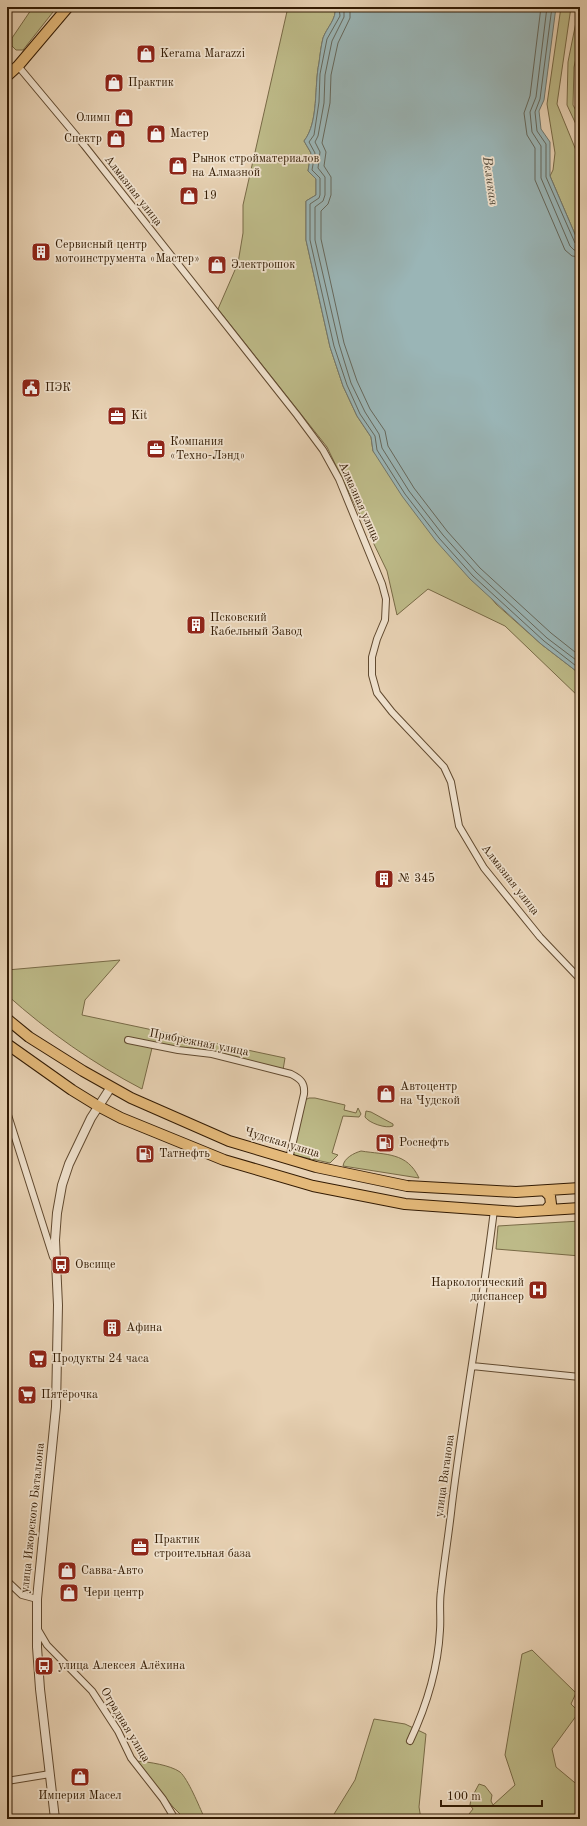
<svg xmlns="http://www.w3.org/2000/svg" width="587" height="1826" font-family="'Old Standard TT',serif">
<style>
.green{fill:#bdba88;stroke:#786a46}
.water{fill:#9ab5b6;stroke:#71776e}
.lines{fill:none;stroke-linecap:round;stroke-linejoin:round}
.shore{stroke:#66685c;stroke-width:1}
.minor-casing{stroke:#60492f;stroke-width:8}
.tertiary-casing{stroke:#60492f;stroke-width:10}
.primary-casing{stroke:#331b03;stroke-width:12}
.trunk-casing{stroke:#331b03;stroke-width:12}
.minor{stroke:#f0e2ce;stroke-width:6}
.tertiary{stroke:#f0e2ce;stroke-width:8}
.primary{stroke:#e4b97a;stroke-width:10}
.trunk{stroke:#e4b97a;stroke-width:10}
.labels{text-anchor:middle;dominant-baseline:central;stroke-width:3.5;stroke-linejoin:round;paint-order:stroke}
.poi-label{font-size:12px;fill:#331b03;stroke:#f0e2ce;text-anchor:start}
.street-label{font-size:12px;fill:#331b03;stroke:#f0e2ce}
.water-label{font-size:13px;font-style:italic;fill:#524939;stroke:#f0e2ce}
</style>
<rect width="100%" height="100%" fill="#e8d2b4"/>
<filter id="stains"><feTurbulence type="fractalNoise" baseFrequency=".005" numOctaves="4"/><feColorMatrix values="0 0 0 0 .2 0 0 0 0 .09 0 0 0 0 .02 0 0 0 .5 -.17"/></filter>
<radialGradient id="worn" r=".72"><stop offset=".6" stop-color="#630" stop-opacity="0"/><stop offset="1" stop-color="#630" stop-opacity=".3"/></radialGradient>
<path class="green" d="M33,7H57L23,50H16L12,46V38Z
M288,7H335C337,19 327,27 323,38C321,46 320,55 319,63C314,86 319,122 304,141L311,153L308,171L316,179V195L306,201V240L330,347L343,386L357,416L371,437L373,451L496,604L541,644L580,674V698L505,626L428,589L397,615L387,571L327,447L218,309L238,263L243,233V205Z
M561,7H571L557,104L580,160V246L550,176L553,170L555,153L547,104Z
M579,7L580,41L574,67L573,105L580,118V133L567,105L568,62Z
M120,960L85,1000L82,1015L285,1058L283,1070L191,1048H152L142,1089C94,1064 47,1031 7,995V970Z
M309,1098H315L345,1105L344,1110L356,1113L358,1108L361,1114L359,1117L343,1116L332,1153L338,1155L330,1163L293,1155L305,1100Z
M366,1111L371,1112L393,1124V1126C386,1129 369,1123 365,1117Z
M361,1151C386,1155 407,1152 419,1178L343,1166C344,1158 354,1153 361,1151Z
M580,1221V1256L496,1249L498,1226Z
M532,1650L576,1693L571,1704L579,1712L552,1749L556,1767L580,1787V1819H465L473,1809L470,1805L471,1799L479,1784L485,1786L492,1795L491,1801L493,1805L515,1785L505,1755L522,1654Z
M374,1719L405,1724L426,1734L419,1807L421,1819H331L355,1780Z
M137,1761C149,1762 170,1765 180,1772C188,1779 199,1806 204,1817L207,1819H185L173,1807Z"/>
<path class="water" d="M335,7H556L544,100L539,111L541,129L550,142V176L580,246V674L541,644L470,579L436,541L402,496L373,451L371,437L357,416L343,386L330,347L306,240V201L316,195V179L308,171L311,153L304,141C319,122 314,86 319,63C320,55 321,46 323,38C327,27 337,19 335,7Z"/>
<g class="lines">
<path class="shore" d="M339,7L340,16L327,39L320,74L319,102L314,135L309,142L315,153L312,170L320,178V195L319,198L310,204V240L334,346L347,385L360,414L375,436L377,450L405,494L439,538L473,576L544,641L580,669
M344,7V17L332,41L325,75L324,103L318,136L315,142L320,152L318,168L325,177V195L323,201L315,207V240L339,344L351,383L365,412L379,434L382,448L409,491L443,535L476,572L547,638L580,663
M350,7V18L338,43L331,75L330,103L322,143L326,152L324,166L331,177V195L328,204L321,211V239L344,343L357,381L370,409L385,431L388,446L414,488L447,531L480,568L551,633L580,656
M541,7L530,96L524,113L527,135L535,148V180L565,250L572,256L580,257
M547,7L536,97L530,112L532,132L541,146V178L570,246L574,250L580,251
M552,7L540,99L535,112L537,131L546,144V177L575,243L580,246"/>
<g class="minor-casing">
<path id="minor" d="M18,66L84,145L297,415L323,450L339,479L382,584L386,599L385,620L377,639L372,657V675L377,693L392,712L444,767L451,782L459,826L484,868L540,937L580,979
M128,1040L178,1050L212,1054L291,1074C301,1079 305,1083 304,1094L289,1159
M7,1112L53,1257
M472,1366L580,1377
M7,1581L22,1595L37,1599
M37,1628L47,1645L92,1691L118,1731L131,1758L163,1799L175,1819
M410,1741C426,1707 438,1668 440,1630C441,1617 439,1604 441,1591C444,1562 449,1533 452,1504C464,1406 482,1309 494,1210
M7,1781L50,1774"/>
</g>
<g class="tertiary-casing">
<path id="tertiary" d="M55,1819L40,1689L37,1647V1599L56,1407L58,1305L55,1240L57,1213L62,1185L69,1164L91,1118L111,1087"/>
</g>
<g class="primary-casing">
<path id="primary" d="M7,76L18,66L68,7"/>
</g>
<g class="trunk-casing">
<path id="trunk" d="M7,1019L29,1037L83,1071L131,1098L229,1141L316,1167L407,1186L516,1192L580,1188
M7,1044L72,1090L98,1106L121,1118L224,1160L313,1186L405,1204L517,1212L580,1208
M545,1191L550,1196L551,1204L546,1210"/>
</g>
<use href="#minor" class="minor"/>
<use href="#tertiary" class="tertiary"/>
<use href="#primary" class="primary"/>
<use href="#trunk" class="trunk"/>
</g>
<defs>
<g id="shop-square" transform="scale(1)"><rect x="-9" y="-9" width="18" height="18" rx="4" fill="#8f2418" stroke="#f0e2ce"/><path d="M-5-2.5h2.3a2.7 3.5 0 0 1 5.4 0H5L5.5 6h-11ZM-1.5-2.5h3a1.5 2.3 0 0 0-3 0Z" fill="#fff"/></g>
<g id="building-square" transform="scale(1)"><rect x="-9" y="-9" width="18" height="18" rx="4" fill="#8f2418" stroke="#f0e2ce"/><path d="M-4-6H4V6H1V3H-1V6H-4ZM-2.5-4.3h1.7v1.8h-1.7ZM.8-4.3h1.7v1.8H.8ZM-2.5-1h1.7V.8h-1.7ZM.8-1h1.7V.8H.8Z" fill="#fff"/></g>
<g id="civic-square" transform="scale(1)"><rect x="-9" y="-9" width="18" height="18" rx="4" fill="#8f2418" stroke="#f0e2ce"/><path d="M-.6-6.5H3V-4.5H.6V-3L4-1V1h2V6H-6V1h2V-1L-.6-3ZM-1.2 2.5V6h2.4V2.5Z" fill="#fff"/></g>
<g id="office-square" transform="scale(1)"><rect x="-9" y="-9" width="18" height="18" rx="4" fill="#8f2418" stroke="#f0e2ce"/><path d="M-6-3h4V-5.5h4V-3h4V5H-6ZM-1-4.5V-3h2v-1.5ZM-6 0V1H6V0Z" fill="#fff"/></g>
<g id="fuel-square" transform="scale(1)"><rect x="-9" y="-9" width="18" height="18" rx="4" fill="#8f2418" stroke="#f0e2ce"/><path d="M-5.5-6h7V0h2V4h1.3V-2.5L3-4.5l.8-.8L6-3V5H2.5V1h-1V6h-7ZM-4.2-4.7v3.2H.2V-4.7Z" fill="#fff"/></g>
<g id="bus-square" transform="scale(1)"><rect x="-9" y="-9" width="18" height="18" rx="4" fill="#8f2418" stroke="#f0e2ce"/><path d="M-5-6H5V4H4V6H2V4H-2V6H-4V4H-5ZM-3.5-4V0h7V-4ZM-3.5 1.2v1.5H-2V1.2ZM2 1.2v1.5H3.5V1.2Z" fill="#fff"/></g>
<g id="hospital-square" transform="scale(1)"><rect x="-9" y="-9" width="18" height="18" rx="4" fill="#8f2418" stroke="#f0e2ce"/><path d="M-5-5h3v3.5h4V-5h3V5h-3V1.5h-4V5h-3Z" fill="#fff"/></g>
<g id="supermarket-square" transform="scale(1)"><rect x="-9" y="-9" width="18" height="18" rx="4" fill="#8f2418" stroke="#f0e2ce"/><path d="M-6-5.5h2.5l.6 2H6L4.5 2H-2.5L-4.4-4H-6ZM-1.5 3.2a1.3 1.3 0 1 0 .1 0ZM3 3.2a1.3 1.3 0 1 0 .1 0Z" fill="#fff"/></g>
</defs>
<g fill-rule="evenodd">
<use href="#shop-square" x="146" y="54"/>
<use href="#shop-square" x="114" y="83"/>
<use href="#shop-square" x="124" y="118"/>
<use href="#shop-square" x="156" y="134"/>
<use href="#shop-square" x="116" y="139"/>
<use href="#shop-square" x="178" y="166"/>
<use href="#shop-square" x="189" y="196"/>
<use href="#building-square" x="41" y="252"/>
<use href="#shop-square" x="217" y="265"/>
<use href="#civic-square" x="31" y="388"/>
<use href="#office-square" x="117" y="416"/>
<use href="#office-square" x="156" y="449"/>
<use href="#building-square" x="196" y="625"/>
<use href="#building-square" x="384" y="879"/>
<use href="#shop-square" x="386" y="1094"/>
<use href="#fuel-square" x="385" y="1143"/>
<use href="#fuel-square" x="145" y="1154"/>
<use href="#bus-square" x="61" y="1265"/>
<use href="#hospital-square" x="538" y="1290"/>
<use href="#building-square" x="112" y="1328"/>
<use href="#supermarket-square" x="38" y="1359"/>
<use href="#supermarket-square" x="27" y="1395"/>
<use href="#office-square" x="140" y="1547"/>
<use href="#shop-square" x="67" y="1571"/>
<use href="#shop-square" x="69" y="1593"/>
<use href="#bus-square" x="44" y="1666"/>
<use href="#shop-square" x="80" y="1777"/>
</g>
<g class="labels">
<g class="poi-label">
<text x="160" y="54">Kerama Marazzi</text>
<text x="128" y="83">Практик</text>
<text x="110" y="118" text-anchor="end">Олимп</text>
<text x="170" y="134">Мастер</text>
<text x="102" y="139" text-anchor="end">Спектр</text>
<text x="192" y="159">Рынок стройматериалов<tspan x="192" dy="14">на Алмазной</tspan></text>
<text x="203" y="196">19</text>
<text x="55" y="245">Сервисный центр<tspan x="55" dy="14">мотоинструмента «Мастер»</tspan></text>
<text x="231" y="265">Электрошок</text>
<text x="45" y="388">ПЭК</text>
<text x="131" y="416">Kit</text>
<text x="170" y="442">Компания<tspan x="170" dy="14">«Техно-Лэнд»</tspan></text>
<text x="210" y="618">Псковский<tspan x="210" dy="14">Кабельный Завод</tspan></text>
<text x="398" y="879">№ 345</text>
<text x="400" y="1087">Автоцентр<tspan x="400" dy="14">на Чудской</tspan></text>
<text x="399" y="1143">Роснефть</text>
<text x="159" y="1154">Татнефть</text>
<text x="75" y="1265">Овсище</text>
<text x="524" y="1283" text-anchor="end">Наркологический<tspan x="524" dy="14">диспансер</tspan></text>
<text x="126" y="1328">Афина</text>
<text x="52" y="1359">Продукты 24 часа</text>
<text x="41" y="1395">Пятёрочка</text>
<text x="154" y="1540">Практик<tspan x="154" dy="14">строительная база</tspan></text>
<text x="81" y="1571">Савва-Авто</text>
<text x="83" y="1593">Чери центр</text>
<text x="58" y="1666">улица Алексея Алёхина</text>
<text x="80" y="1796" text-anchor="middle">Империя Масел</text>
</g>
<g class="street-label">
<text transform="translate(133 191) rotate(52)">Алмазная улица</text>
<text transform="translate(359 502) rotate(66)">Алмазная улица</text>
<text transform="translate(510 880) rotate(52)">Алмазная улица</text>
<text transform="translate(199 1043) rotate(11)">Прибрежная улица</text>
<text transform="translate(282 1143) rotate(17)">Чудская улица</text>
<text transform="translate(445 1476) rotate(-82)">улица Ваганова</text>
<text transform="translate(33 1518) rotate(-84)">улица Ижорского Батальона</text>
<text transform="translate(125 1725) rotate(59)">Отрадная улица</text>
</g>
<g class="water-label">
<text transform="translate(490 181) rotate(82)">Великая</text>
</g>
</g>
<rect width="587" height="1826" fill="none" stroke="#e8d2b4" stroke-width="24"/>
<rect x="8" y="8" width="571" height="1810" fill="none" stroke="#331b03" stroke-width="2"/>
<rect x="12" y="12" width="563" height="1802" fill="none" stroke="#331b03"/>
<path d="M441 1800v6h101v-6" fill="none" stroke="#331b03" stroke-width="2"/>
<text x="447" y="1800" font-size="12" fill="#331b03" stroke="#f0e2ce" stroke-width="3" paint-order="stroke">100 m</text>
<rect width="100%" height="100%" filter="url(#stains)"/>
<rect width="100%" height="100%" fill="url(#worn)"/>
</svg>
